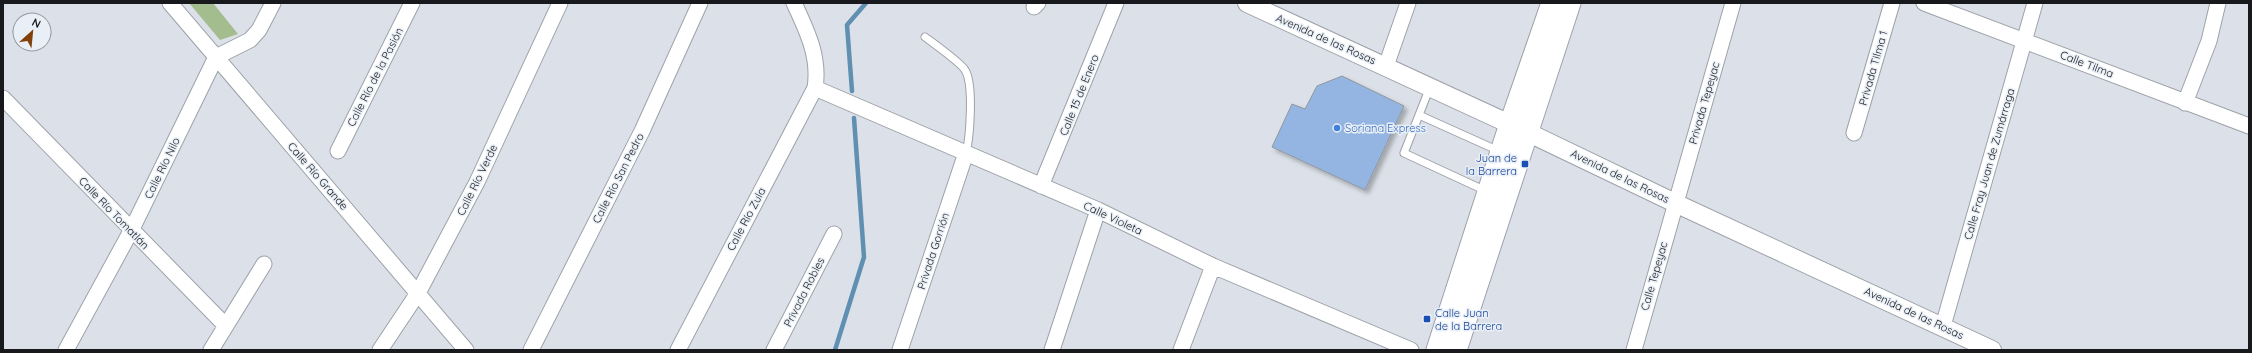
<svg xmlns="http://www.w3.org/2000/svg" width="2252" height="353" font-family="Quicksand,sans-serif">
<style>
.green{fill:#a3bd8e}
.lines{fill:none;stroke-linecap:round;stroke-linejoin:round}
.stream{stroke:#5f8fb1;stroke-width:4.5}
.building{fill:#94b5e1;stroke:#90969d;filter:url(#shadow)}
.service-casing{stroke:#9da2a9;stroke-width:9}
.minor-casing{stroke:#9da2a9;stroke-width:17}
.tertiary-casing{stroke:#9da2a9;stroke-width:20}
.secondary-casing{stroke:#9da2a9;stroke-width:23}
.service{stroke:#fff;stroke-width:7}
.minor{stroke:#fff;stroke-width:15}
.tertiary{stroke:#fff;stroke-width:18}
.secondary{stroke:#fff;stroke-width:21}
.shop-dot{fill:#3f7fe0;stroke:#e9eff6;stroke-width:1.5}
.transit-dot{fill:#1a4fb4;stroke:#e9eff6;stroke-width:1.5}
.labels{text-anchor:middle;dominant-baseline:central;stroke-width:3;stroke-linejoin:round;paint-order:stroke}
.street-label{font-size:11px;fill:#17191c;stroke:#e9eff6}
.shop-label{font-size:11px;fill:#366cbe;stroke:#e9eff6;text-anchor:start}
.transit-label{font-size:11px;fill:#164399;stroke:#e9eff6;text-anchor:end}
</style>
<defs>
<filter id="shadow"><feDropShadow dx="3.5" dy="3.5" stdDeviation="2" flood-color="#0004"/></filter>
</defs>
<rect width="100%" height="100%" fill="#dce1e9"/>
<path class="green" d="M189,3H213L238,34L220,40Z"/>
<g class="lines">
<path class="stream" d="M852,91L847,25L866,3
M835,350L864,257L854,118"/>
</g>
<path class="building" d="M1342,76L1404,106L1365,190L1272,147L1292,104L1305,109L1317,86Z"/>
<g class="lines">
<g class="service-casing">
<path id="service" d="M925,37C933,43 961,63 965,70C974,84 970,137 966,153
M1430,87L1419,115L1499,151
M1419,115L1404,153L1486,191"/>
</g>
<g class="minor-casing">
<path id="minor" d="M170,3L466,350
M1924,3L2249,126
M1034,7L1038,3
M1386,66L1408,3
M815,88L1098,210L1213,266L1411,350
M3,98L226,326
M2185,103L2209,41L2218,3
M1854,133L1892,3
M338,151L412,3
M1041,186L1116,3
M1943,326L2035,3
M66,350L131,231L216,57L250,40L259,30L273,3
M211,350L264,264
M380,350L418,293L477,182L560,3
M531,350L642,131L700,3
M678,350L815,88C820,57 807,31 794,3
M774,350L834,234
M900,350L966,153
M1052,350L1098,210
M1181,350L1213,266
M1634,350L1733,3"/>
</g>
<g class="tertiary-casing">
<path id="tertiary" d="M1247,3L1527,132L1675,203L1992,350"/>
</g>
<g class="secondary-casing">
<path id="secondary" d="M1437,350L1510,124L1552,3
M1456,350L1570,3"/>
</g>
<use href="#service" class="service"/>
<use href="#minor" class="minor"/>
<use href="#tertiary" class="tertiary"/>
<use href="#secondary" class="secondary"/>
</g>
<circle class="shop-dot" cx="1337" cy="128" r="4"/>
<g class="transit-dot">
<rect x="1521" y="160" width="8" height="8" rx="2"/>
<rect x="1423" y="315" width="8" height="8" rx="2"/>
</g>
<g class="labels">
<g class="street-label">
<text transform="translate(1326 39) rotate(24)">Avenida de las Rosas</text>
<text transform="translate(2087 64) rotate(21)">Calle Tilma</text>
<text transform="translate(1873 68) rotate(-74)">Privada Tilma 1</text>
<text transform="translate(375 77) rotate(-63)">Calle Río de la Pasión</text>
<text transform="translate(1079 95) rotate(-68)">Calle 15 de Enero</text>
<text transform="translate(1704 103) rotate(-74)">Privada Tepeyac</text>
<text transform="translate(1989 164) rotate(-74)">Calle Fray Juan de Zumárraga</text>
<text transform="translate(162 168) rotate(-64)">Calle Río Nilo</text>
<text transform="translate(318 176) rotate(49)">Calle Río Grande</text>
<text transform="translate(1620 176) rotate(26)">Avenida de las Rosas</text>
<text transform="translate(618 178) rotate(-63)">Calle Río San Pedro</text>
<text transform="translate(477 180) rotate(-64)">Calle Río Verde</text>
<text transform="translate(114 213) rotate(46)">Calle Río Tomatlán</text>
<text transform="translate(1113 218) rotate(25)">Calle Violeta</text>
<text transform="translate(746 219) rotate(-62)">Calle Río Zula</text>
<text transform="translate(933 251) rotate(-72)">Privada Gorrión</text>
<text transform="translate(1654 276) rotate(-74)">Calle Tepeyac</text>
<text transform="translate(804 292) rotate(-63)">Privada Robles</text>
<text transform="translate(1914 313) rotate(25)">Avenida de las Rosas</text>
</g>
<g class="shop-label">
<text x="1345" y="128">Soriana Express</text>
</g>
<g class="transit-label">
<text x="1517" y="158">Juan de<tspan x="1517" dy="13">la Barrera</tspan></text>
<text x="1435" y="313" text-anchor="start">Calle Juan<tspan x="1435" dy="13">de la Barrera</tspan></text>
</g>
</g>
<rect width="2252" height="353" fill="none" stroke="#17191c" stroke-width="8"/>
<g transform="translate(32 32) rotate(27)"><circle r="19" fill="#e9eff6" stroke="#95999f"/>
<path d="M0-3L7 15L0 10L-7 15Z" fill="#82410a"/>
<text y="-6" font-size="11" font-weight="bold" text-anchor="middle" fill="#17191c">N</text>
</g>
</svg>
